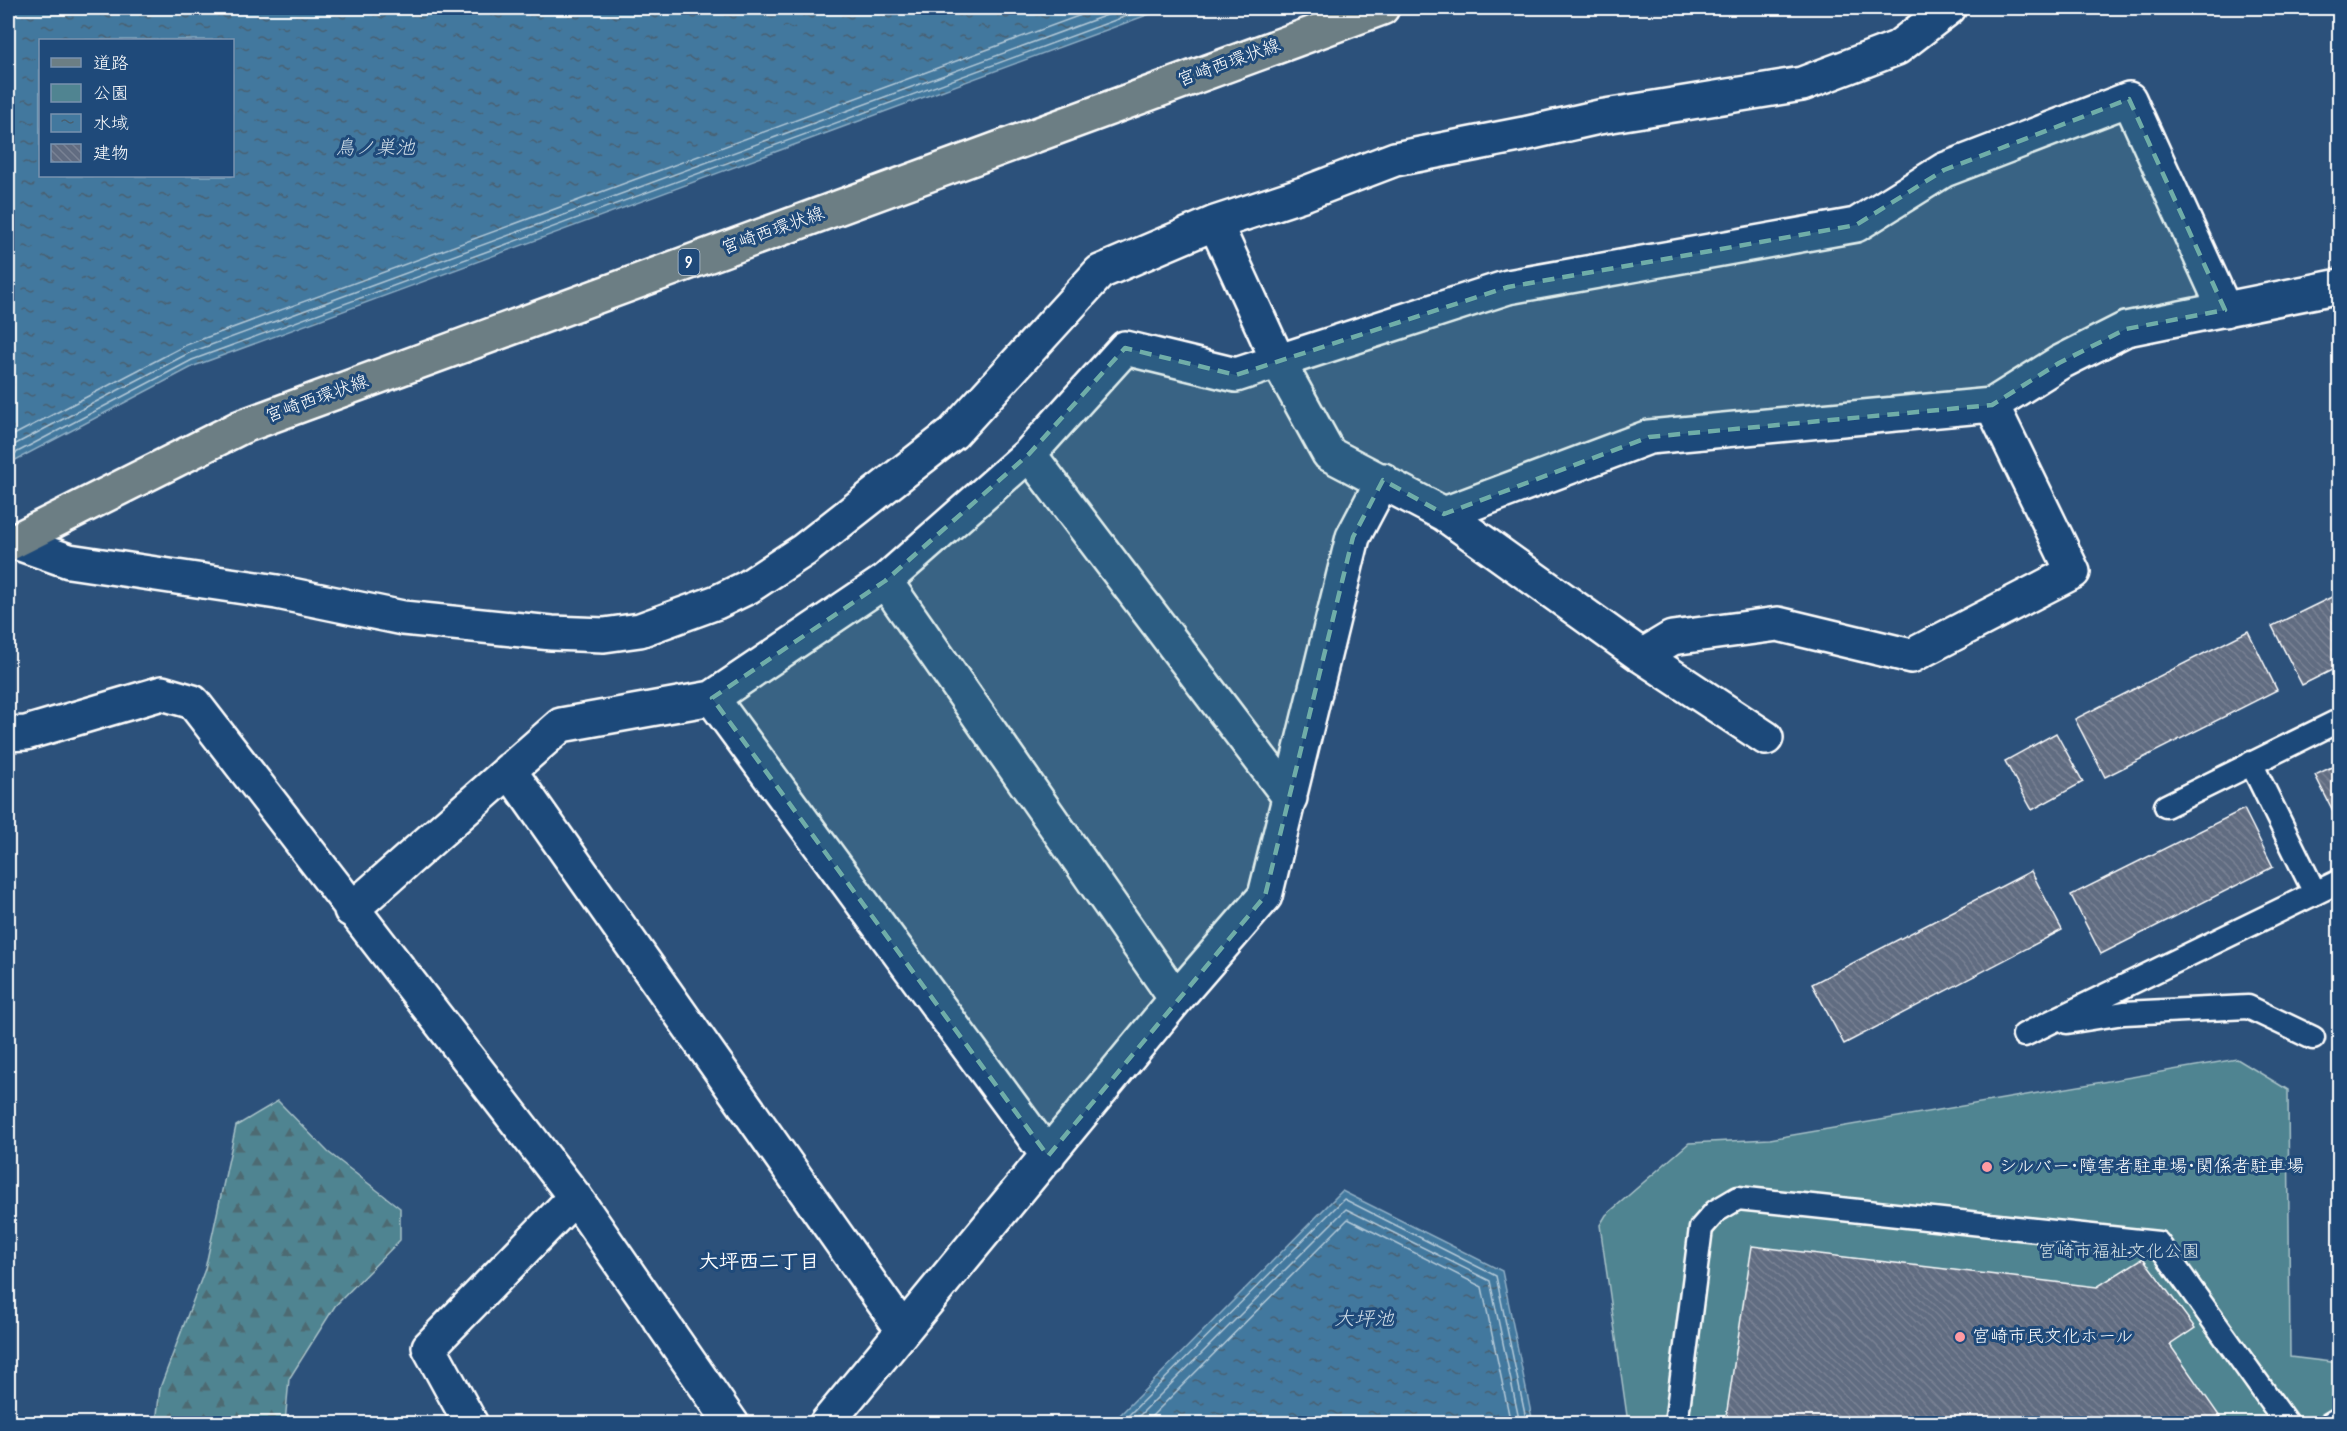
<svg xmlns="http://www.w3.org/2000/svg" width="2347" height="1431" font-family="Mynerve,'Klee One',sans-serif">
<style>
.forest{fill:url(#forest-firs);stroke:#a8c2c8;stroke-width:1.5}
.green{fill:#508491;stroke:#a8c2c8;stroke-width:1.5}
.water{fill:url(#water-ripples);stroke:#8eaec5;stroke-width:1.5;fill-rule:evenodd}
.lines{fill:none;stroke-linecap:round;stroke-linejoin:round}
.shore{stroke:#b3c9d8;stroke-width:1.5}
.building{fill:url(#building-back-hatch);stroke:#fff;stroke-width:1.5}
.lane-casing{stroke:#fff;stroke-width:27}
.street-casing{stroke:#fff;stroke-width:38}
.primary-casing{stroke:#fff;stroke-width:38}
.lane{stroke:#1f4a7a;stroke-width:22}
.street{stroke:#1f4a7a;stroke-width:33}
.primary{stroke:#6c7e84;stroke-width:33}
.marked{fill:#6fada8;fill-opacity:0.2;stroke:#6fada8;stroke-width:4.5;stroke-dasharray:12 8;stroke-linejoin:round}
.poi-dot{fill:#ff9aa2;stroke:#1f4a7a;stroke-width:2}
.labels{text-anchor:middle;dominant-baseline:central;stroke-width:6;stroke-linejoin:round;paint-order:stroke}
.shield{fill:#1f4a7a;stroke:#bcc9d7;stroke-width:1.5}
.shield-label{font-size:16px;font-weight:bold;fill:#fff}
.street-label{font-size:18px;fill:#fff;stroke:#1f4a7a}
.poi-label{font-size:18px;fill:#fff;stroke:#1f4a7a;text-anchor:start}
.park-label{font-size:18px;fill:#d3e0e4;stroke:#1f4a7a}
.water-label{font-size:20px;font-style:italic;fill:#d0dde7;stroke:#1f4a7a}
.neighbourhood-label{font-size:20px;font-weight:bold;fill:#fff;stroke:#1f4a7a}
</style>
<defs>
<pattern id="forest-firs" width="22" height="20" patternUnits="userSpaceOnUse" patternTransform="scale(1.5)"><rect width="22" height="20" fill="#508491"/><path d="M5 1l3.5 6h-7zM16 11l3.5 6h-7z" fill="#4e6b72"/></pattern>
<pattern id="water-ripples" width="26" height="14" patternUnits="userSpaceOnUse" patternTransform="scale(1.5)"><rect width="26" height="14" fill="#42789e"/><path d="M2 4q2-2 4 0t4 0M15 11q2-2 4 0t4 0" fill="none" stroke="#486071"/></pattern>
<pattern id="building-back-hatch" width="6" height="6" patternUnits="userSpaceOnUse" patternTransform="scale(1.5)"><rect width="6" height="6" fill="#616c81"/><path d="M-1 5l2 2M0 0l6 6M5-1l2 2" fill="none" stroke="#798294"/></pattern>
</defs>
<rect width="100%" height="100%" fill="#2c517b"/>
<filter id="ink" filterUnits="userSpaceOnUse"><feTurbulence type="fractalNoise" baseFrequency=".0167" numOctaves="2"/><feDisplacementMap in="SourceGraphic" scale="12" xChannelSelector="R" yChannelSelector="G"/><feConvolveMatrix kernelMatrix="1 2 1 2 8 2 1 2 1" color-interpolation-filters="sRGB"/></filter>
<g filter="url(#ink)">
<path class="forest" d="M278,1101L328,1152L400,1208V1240L335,1306L289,1379L285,1423H156L160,1388L205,1269L236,1126Z"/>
<path class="green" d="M2237,1059L2288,1090L2290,1357L2339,1363V1423H1628L1600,1225L1606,1215L1689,1143L1770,1139Z"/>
<path class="water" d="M8,8H1166L194,366L8,464ZM40,40H232V176H40Z
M1342,1191L1502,1271L1533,1423H1112Z"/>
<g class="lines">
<path class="shore" d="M8,438L186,345L1100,8
M8,448L189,353L1126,8
M8,457L192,360L1148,8
M1120,1424L1344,1199L1496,1276L1527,1424
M1131,1424L1346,1209L1490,1281L1520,1424
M1144,1424L1348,1219L1482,1287L1511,1424"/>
</g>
<path class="building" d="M2340,593V666L2302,685L2272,626Z
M2248,631L2277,690L2105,777L2075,719Z
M2056,733L2083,782L2032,810L2005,761Z
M2340,763V825L2315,775Z
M2244,809L2273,867L2101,954L2071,895Z
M2031,871L2062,930L1844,1044L1812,984Z
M1752,1246L2097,1287L2143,1258L2195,1328L2170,1345L2220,1417L2211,1424H1725Z"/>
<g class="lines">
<g class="lane-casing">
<path id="lane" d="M2251,763L2315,893
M2166,806L2340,720
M2067,1022L2124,1013L2248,1007L2313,1038
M2024,1035L2340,881
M1676,1424L1701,1228L1716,1211L1738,1198L2158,1243L2287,1424
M2330,1424L2340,1418"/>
</g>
<g class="street-casing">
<path id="street" d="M1215,223L1279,363L1329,454L1444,514L1642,656L1766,738
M1029,454L1290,798
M1444,514L1649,437L1992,405L2059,363L2126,329L2340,286
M12,541L69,561L277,592L403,618L552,633L604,635L640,630L717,602L748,587L804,550L953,433L1100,272L1215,223L1306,193L1395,159L1524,134L1599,117L1802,84L1897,48L1949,8
M885,581L1176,999
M1642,656L1672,638L1778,624L1911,656L2073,572L1992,405
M712,698L1048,1156
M8,734L26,733L162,693L193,702L575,1197L732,1424
M509,770L903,1330
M351,910L561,725L712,698L885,581L1029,454L1125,348L1236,375L1508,287L1856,225L1944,170L2129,99L2225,310
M471,1424L429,1347L575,1197
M826,1424L1176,999L1265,896L1353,537L1383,480"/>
</g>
<g class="primary-casing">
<path id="primary" d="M8,544L241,427L1382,8"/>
</g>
<use href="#lane" class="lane"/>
<use href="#street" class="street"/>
<use href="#primary" class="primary"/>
</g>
</g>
<path class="marked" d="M2129,99L2225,310L2126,329L2059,363L1992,405L1649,437L1444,514L1383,480L1353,537L1265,896L1048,1156L712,698L885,581L1029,454L1125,348L1236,375L1508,287L1856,225L1944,170Z"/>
<g class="poi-dot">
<circle cx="1987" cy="1167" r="6"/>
<circle cx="1960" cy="1337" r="6"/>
</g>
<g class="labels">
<rect class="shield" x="678.5" y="249" width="21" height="26" rx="4.5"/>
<g class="shield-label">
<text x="689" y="262">9</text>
</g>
<g class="street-label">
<text transform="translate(1229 63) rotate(-20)">宮崎西環状線</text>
<text transform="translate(773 231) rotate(-20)">宮崎西環状線</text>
<text transform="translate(317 399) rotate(-20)">宮崎西環状線</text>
</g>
<g class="poi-label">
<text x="1999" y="1167">シルバー･障害者駐車場･関係者駐車場</text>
<text x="1972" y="1337">宮崎市民文化ホール</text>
</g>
<g class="park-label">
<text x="2119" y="1252">宮崎市福祉文化公園</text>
</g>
<g class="water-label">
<text x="375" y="148">鳥ノ巣池</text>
<text x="1364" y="1319">大坪池</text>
</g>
<g class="neighbourhood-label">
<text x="759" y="1262">大坪西二丁目</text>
</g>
</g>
<rect width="2347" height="1431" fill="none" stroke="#1f4a7a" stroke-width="30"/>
<rect x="15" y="15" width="2317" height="1401" fill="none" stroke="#fff" stroke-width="2" filter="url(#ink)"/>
<rect x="39" y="39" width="195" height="138" fill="#1f4a7a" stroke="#7992af" stroke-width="1.5"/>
<rect x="51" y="58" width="30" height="9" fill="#6c7e84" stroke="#7992af" stroke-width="1.5"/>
<text x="93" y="69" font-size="18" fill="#ffffff">道路</text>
<rect x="51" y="84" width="30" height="18" fill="#508491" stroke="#7992af" stroke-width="1.5"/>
<text x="93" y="99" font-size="18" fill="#ffffff">公園</text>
<rect x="51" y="114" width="30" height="18" fill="url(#water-ripples)" stroke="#7992af" stroke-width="1.5"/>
<text x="93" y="129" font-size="18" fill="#ffffff">水域</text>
<rect x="51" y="144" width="30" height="18" fill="url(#building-back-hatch)" stroke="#7992af" stroke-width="1.5"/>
<text x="93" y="159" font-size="18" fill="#ffffff">建物</text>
</svg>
